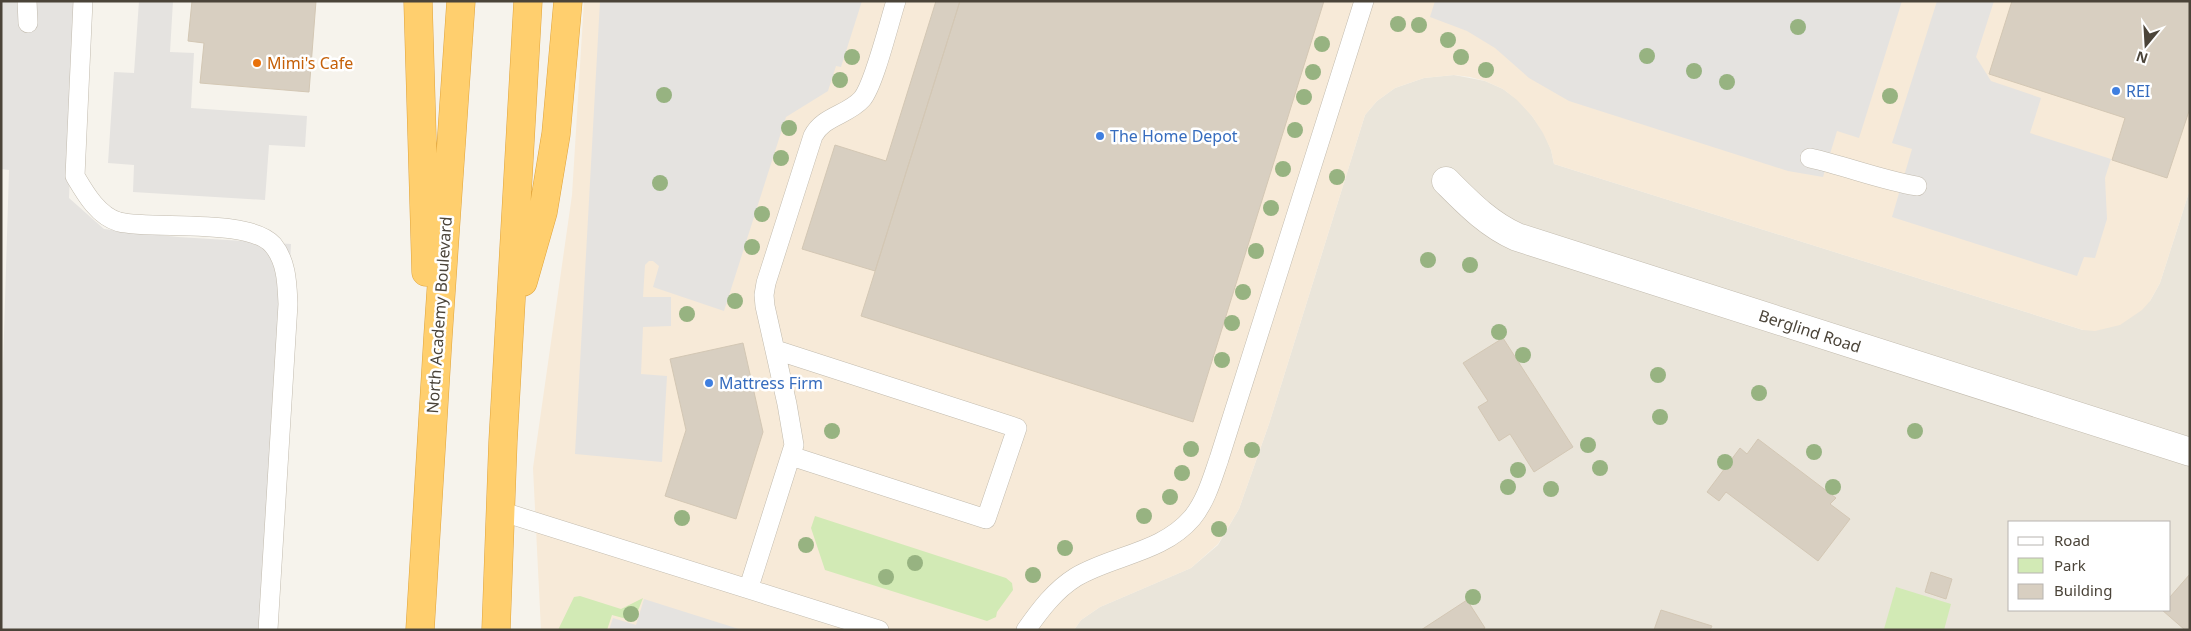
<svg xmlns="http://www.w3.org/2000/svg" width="2191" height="631" font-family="'Noto Sans',sans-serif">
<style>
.residential{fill:#eae5da;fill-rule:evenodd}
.commercial{fill:#f7ead8}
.green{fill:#d2eab5}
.parking{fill:#e5e3e0}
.building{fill:#d8cfc1;stroke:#d3c7b4}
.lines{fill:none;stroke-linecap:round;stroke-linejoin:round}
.lane-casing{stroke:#c2bbae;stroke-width:20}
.street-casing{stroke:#c2bbae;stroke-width:29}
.highway-casing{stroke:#e0a43c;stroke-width:29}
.lane{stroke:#fff;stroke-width:19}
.street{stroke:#fff;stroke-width:28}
.highway{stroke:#ffcf6e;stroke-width:28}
.tree{fill:#97b381}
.food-dot{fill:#e8710a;stroke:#fff;stroke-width:2}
.shop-dot{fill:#3f7fe0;stroke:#fff;stroke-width:2}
.labels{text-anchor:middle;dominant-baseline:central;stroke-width:5;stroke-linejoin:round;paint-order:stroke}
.food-label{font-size:16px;fill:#c56008;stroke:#fff;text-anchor:start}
.shop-label{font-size:16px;fill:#366cbe;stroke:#fff;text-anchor:start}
.street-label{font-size:16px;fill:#4b4439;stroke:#fff}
</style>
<rect width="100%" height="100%" fill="#f6f3ec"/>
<path class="residential" d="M1454,75L1485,81L1503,89L1518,100L1532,116L1544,133L1551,150L1554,164L2083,330L2150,301L2160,283L2190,189V630H1074L1081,620L1100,607L1191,568L1218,545L1239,509L1269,424L1365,115L1377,101L1395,88L1424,78ZM2010,522H2170V610H2010Z"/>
<path class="commercial" d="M584,1H2190V189L2160,283L2150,301L2142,310L2120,325L2095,331L2083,330L1554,164L1551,150L1543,133L1532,116L1517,100L1503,89L1485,81L1470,77L1454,75L1424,78L1395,88L1377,101L1365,115L1269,424L1239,509L1218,544L1191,568L1100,607L1081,620L1074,630H541L533,468L572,195Z"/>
<path class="green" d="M815,516L1006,578L1012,583L1013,590L997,612L996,617L987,621L825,570L811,528Z
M1896,587L1951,604L1944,630L1884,629Z
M580,596L621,609L643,598L634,621L612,615L607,630H558L574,597Z"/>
<path class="parking" d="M1,1H77L69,198L104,229L178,237L291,244L271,630H1V431L9,170L1,169Z
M139,1H173L170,52L194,53L191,108L307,116L305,147L269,145L265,200L133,192L134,165L108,163L114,72L134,73Z
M600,1H862L841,67L836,66L828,91L786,117L724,311L653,287L659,266L653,261H649L645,265L643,297H671V326L643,327L641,374L667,376L662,462L575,454Z
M1435,1H1902L1859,138L1837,131L1823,177L1788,171L1569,101L1529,78L1495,48L1467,31L1430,17Z
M1937,1H1994L1976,57L1991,81L2041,98L2030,133L2111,159L2105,178L2107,219L2095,258L2084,257L2077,276L1892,217L1912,149L1892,143Z
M644,599L742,630H609L613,618L636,625Z"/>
<path class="building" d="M192,1H316L309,92L200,83L204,43L188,41Z
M936,1H960L875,271L802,249L835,145L886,161Z
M960,1H1324L1193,422L861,316Z
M2012,1H2190V108L2167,178L2112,160L2125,118L1989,74Z
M1503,338L1573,447L1534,472L1510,434L1499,441L1478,407L1488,401L1463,363Z
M743,343L763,432L736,519L665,496L686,430L670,359Z
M1758,439L1836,498L1830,504L1850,519L1818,561L1726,492L1719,501L1707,492L1740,448L1747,454Z
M1931,572L1952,579L1946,599L1925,592Z
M2190,574V630H2185L2162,610H2170V597Z
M1467,600L1485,628L1482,630H1421Z
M1661,610L1712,626L1710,630H1654Z"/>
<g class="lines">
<g class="lane-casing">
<path id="lane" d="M27,1L28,23
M83,1L75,176C85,193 98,216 119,222C153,230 250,218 273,245C287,262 287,284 288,304L268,630
M1810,158C1846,166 1881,180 1917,186
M776,350L1017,428L986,519L791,456
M500,511L879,630
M749,587L794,445L787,404L765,306L764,295L766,283L813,136C823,116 848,115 862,99C874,85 889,23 896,1
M1026,630C1040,610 1055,590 1076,577C1113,555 1162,553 1192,518C1206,501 1212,479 1219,459L1364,1"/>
</g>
<g class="street-casing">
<path id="street" d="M1446,181C1468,203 1488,224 1517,237L2190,452"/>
</g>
<g class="highway-casing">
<path id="highway" d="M418,1L426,272
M523,282L543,212L556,134L568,1
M420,630L438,336L461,1
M496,630L503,441L528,1"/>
</g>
<use href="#lane" class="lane"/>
<use href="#street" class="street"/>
<use href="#highway" class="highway"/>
</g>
<g class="tree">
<circle cx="1398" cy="24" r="8"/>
<circle cx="1419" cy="25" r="8"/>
<circle cx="1798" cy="27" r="8"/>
<circle cx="1448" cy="40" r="8"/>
<circle cx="1322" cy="44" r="8"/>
<circle cx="1647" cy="56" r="8"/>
<circle cx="852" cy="57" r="8"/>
<circle cx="1461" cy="57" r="8"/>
<circle cx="1486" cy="70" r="8"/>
<circle cx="1694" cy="71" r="8"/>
<circle cx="1313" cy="72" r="8"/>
<circle cx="840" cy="80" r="8"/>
<circle cx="1727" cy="82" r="8"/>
<circle cx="664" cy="95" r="8"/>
<circle cx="1890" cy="96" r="8"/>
<circle cx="1304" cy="97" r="8"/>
<circle cx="789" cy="128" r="8"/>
<circle cx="1295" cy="130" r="8"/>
<circle cx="781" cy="158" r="8"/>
<circle cx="1283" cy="169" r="8"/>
<circle cx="1337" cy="177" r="8"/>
<circle cx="660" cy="183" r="8"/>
<circle cx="1271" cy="208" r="8"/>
<circle cx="762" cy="214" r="8"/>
<circle cx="752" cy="247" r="8"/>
<circle cx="1256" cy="251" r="8"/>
<circle cx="1428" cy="260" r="8"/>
<circle cx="1470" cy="265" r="8"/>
<circle cx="1243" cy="292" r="8"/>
<circle cx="735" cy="301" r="8"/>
<circle cx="687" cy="314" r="8"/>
<circle cx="1232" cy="323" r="8"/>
<circle cx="1499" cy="332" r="8"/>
<circle cx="1523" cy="355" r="8"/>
<circle cx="1222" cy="360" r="8"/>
<circle cx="1658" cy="375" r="8"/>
<circle cx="1759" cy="393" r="8"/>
<circle cx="1660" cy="417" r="8"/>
<circle cx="832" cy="431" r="8"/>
<circle cx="1915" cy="431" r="8"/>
<circle cx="1588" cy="445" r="8"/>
<circle cx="1191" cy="449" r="8"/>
<circle cx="1252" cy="450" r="8"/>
<circle cx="1814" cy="452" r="8"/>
<circle cx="1725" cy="462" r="8"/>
<circle cx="1600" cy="468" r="8"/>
<circle cx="1518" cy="470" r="8"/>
<circle cx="1182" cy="473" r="8"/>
<circle cx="1508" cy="487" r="8"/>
<circle cx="1833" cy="487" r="8"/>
<circle cx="1551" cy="489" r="8"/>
<circle cx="1170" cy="497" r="8"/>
<circle cx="1144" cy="516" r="8"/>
<circle cx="682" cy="518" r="8"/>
<circle cx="1219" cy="529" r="8"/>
<circle cx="806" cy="545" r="8"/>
<circle cx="1065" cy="548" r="8"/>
<circle cx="915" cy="563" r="8"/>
<circle cx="1033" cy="575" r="8"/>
<circle cx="886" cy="577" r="8"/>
<circle cx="1473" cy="597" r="8"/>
<circle cx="631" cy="614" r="8"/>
</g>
<circle class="food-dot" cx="257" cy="63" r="5"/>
<g class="shop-dot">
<circle cx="2116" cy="91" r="5"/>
<circle cx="1100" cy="136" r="5"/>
<circle cx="709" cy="383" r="5"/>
</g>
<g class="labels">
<g class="food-label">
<text x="267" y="63">Mimi's Cafe</text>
</g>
<g class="shop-label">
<text x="2126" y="91">REI</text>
<text x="1110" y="136">The Home Depot</text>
<text x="719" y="383">Mattress Firm</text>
</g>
<g class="street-label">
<text transform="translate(439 315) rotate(-86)">North Academy Boulevard</text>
<text transform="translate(1810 331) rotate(18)">Berglind Road</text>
</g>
</g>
<rect width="2191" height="631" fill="none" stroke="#4b4439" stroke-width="5"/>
<rect x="2008" y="521" width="162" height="90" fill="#ffffff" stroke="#b7b4b0"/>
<rect x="2018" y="537" width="25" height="8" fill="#ffffff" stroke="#b7b4b0"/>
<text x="2054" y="546" font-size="15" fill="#4b4439">Road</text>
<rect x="2018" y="558" width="25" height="15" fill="#d2eab5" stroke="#b7b4b0"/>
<text x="2054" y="571" font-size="15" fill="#4b4439">Park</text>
<rect x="2018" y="584" width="25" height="15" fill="#d8cfc1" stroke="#b7b4b0"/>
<text x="2054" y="596" font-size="15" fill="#4b4439">Building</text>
<g transform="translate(2146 45) rotate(198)" stroke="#ffffff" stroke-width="4" paint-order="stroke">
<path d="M0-4L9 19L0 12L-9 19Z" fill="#4b4439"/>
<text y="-8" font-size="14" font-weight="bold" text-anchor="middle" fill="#4b4439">N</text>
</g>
</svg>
